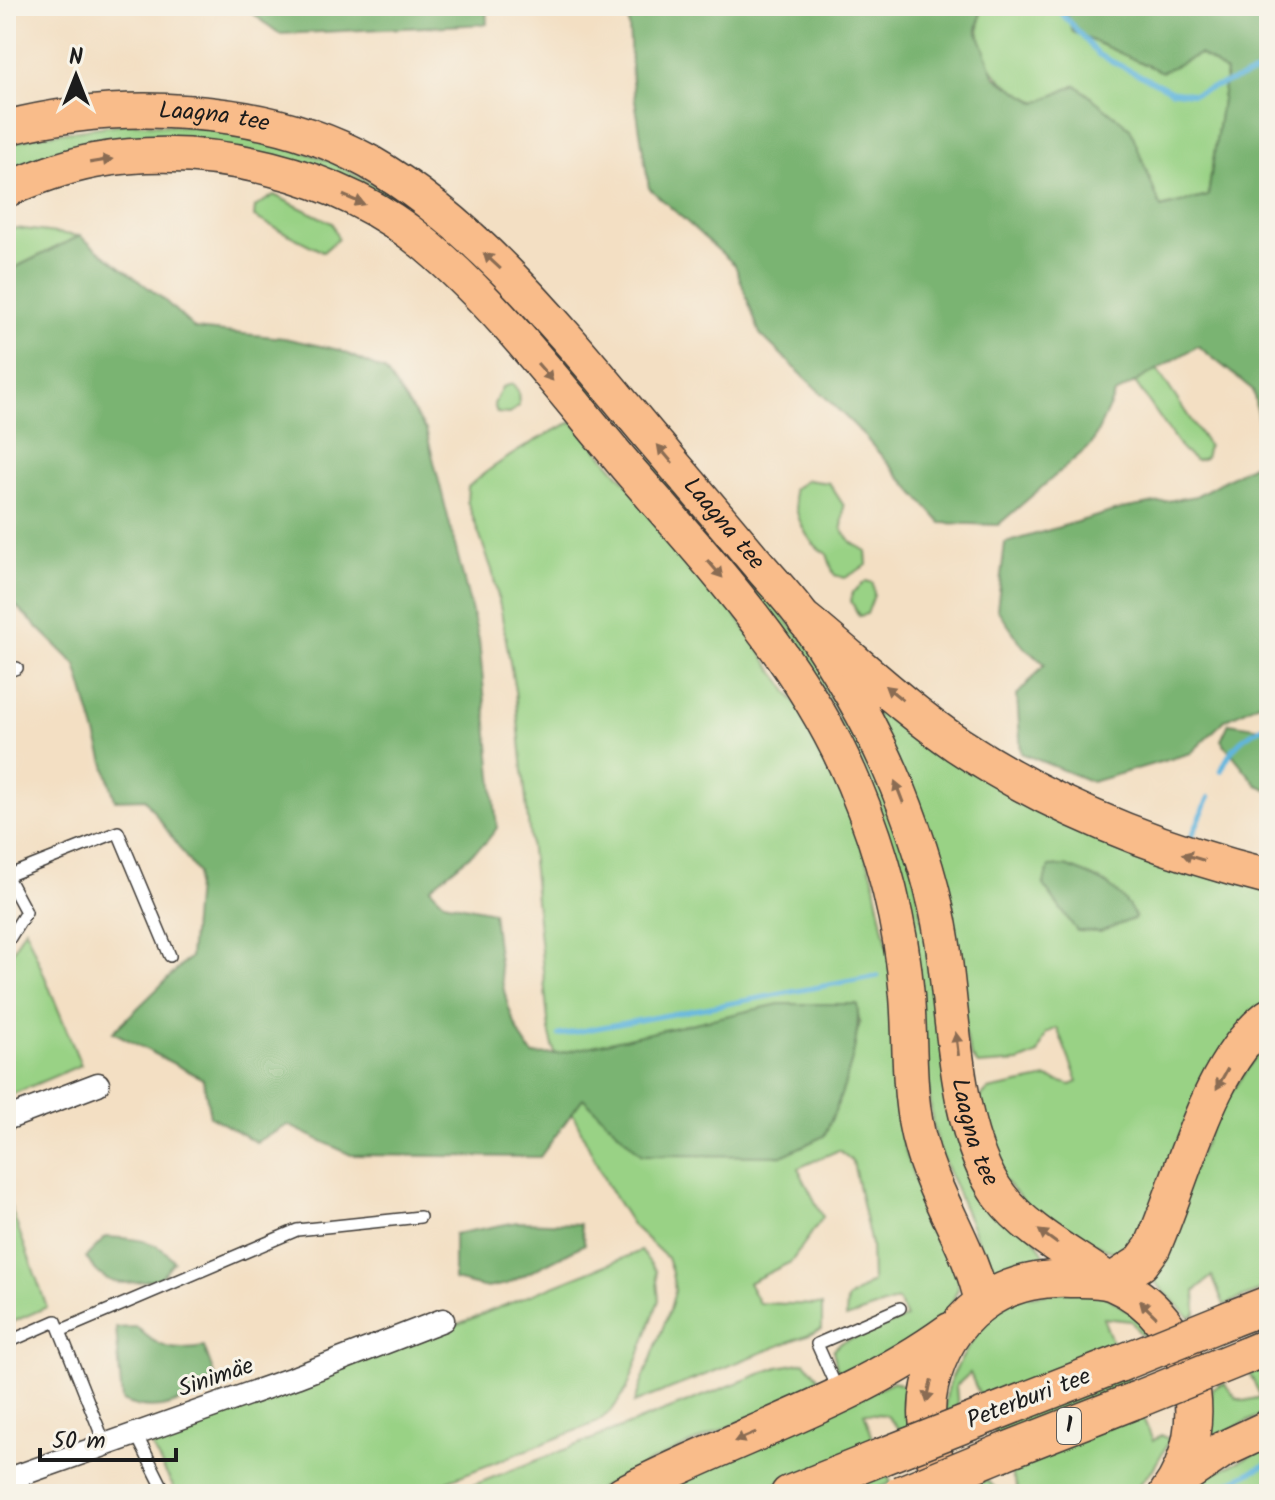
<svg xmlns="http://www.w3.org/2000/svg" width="1275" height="1500" font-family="Kalam,sans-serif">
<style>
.green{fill:#99d285;stroke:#5a7750;stroke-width:2}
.forest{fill:#7ab472;stroke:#4b6847;stroke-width:2}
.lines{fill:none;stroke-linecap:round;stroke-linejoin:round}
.stream{stroke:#61b5dd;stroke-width:5}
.service-casing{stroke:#3c3935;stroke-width:14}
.minor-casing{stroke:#3c3935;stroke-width:25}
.primary-casing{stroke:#3c3935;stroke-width:37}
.trunk-casing{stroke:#3c3935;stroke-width:39}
.service{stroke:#fff;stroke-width:11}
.minor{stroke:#fff;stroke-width:22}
.primary{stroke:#f9bc8a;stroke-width:34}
.trunk{stroke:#f9bc8a;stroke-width:36}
.trunk-bridge-casing{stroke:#3c3935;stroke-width:39;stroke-linecap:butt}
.trunk-bridge{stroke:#f9bc8a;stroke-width:36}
.oneway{fill:#8a6c53}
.labels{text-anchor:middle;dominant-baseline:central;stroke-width:6;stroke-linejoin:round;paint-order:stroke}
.shield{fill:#f7f3e8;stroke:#5e5c59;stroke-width:2}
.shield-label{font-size:22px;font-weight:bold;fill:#1c1c1c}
.street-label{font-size:24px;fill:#1c1c1c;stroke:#f7f3e8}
</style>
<rect width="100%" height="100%" fill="#f7f3e8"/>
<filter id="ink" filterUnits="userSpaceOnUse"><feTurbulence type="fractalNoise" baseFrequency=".0125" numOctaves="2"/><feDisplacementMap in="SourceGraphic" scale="16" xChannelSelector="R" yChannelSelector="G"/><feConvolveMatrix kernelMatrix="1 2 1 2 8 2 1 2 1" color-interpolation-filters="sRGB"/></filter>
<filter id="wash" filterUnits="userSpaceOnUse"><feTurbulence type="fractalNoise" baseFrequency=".006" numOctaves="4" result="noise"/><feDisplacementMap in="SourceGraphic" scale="32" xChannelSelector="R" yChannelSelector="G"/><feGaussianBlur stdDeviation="1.8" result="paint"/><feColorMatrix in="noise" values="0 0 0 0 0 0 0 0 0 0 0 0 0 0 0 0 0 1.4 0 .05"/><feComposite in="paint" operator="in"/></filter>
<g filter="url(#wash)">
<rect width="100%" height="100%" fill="#f3dfc3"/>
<path class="green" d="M982,6H1064L1073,32L1200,54L1226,72L1208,196L1160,208L1130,128C1065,111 961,98 982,6Z
M129,123L223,129L278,143L330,161L404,202L510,291L816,655L908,837L953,1092L1047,1260L992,1274L939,1150L932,1121L924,1040L836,712L810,667L748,583L511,307L302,163L6,173V145L36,136Z
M274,195L332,223L338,239L323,252L254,217L255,207Z
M16,228L80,236L6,272V230Z
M1157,369L1208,446L1205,458L1196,461L1183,451L1135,382Z
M512,384L518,391L519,406L509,414L497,413L494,404L502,387Z
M573,422L710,578L823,743L873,876L891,964L902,1141L919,1192L956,1270L958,1289L946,1316L928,1334L844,1375L837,1369L833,1350L840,1343L906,1318L898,1300L846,1318L847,1300L872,1282L871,1245L853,1162L839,1150L798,1168L823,1217L791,1262L748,1283L759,1303L822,1305V1329L634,1403L670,1309L675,1291L672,1273L667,1258L633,1226L607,1185L572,1112L583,1098L824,1136L860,1023L856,1004L555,1054L549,1030L515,691L501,611L492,570L467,501L468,487C489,467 545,433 573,422Z
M807,480L829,483L844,506L842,529L851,542L866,551L867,565L845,578L834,575L827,554C804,542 795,514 793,489Z
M866,581L873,583L874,595L867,614L859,616L851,601L853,592Z
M870,703L891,706L1269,890V1003L1133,1250L1121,1256L1036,1215L1002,1178L979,1099L988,1090L1047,1078L1071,1085L1078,1082L1057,1028L1046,1033L1038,1054L1019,1062L978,1065L971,1056Z
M25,928L81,1065L6,1097V963Z
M1269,1037V1287L1224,1305L1212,1276L1195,1291L1196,1314L1189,1317L1147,1274L1219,1110Z
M6,1195L47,1307L6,1325Z
M641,1251L656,1271L659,1300L627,1389L612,1410L596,1423L414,1494H177L152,1447L159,1436L415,1341Z
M1094,1288L1155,1329L1141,1335L1131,1321L1103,1318L1115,1349L982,1401L970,1373L956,1386L958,1410L945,1415C943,1368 980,1341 994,1300Z
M1269,1361V1412L1206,1440L1212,1388L1224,1383L1236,1398L1244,1401L1261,1397L1248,1370Z
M805,1362L818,1377L819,1387L654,1460L589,1494H450L778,1367Z
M1125,1374L1131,1387L998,1440L993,1427Z
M894,1381L912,1391L911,1427L901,1431L886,1415L864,1413L875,1444L750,1494H648Z
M1141,1413L1153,1441L1161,1435L1170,1440L1153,1469L1131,1494H1020L1008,1466Z
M1269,1447V1494H1181L1190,1484Z
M885,1470L891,1483L863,1494H825Z
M986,1480L1003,1494H976L968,1487Z"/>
<path class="forest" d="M242,6H486L487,24L280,34Z
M628,6H982L977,30L995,77L1037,103L1076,85L1130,128L1161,208L1208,196L1226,72L1200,54L1162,72L1073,32L1064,6H1269V698L1225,720L1191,753L1092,782L1021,753L1017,695L1045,664L1023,646L997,609L1005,543L1121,509L1196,496L1265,458L1253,390L1198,346L1115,394L1092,444L998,525L941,523L856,427L760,334L735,265L649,188L632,81Z
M80,236L162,298L195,329L284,338L339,350L385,371L426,430L479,640L497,828L486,842L430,888L444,902L493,912C499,963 501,1013 533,1055L556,1054L779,1004H857C863,1041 840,1102 824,1136L782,1156L642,1155L583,1098L540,1157L351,1155L288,1125L256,1142L210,1116L203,1079L113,1032L190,957L197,873L145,799L115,800L76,665L6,596V272Z
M1229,723L1269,729V790L1257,785L1221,740Z
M1065,866C1101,879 1117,884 1136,918L1100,932L1077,931L1043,885L1049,867Z
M517,1222L580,1224L585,1244L507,1284L487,1288L454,1280V1234Z
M106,1237C133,1239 157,1238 174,1261L160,1278C126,1284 106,1291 86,1257Z
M137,1327C158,1349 174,1352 204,1347L215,1377C187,1403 157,1417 122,1401L116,1328Z"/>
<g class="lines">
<path class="stream" d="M1055,6L1099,55L1172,91L1194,94L1261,71
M1221,771C1232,745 1244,735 1269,724
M1192,836L1209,797
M559,1035L878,976
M1207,1494L1269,1463"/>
</g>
</g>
<g filter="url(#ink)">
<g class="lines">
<g class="service-casing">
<path id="service" d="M6,672L17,668
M6,875L26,912L6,944
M7,876L118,832L170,956
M60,1331L297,1230L420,1217
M6,1343L56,1321L105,1444
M838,1391L817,1344L900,1308
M136,1434L166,1494"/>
</g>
<g class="minor-casing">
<path id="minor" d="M6,1119L98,1084
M6,1480L296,1377L443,1320"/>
</g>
<g class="primary-casing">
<g id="primary">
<path id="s1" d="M6,128C119,99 265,104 369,162C481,226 571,343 653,440C687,480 722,521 756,562C773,582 792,601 807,623C841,673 874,730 897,786C917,836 934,886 942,939C954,1014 954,1134 1000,1196C1027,1232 1075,1256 1111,1282"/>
<path d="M6,190C35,178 63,167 94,161C206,141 340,172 427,246C504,311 565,395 630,471C714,568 804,664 854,784C883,853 901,921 907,996C911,1045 907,1099 921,1146C936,1201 971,1248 982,1303"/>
</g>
</g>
<g class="trunk-casing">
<path id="trunk" d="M806,621C856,662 904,708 957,744C1053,808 1157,849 1269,877
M1111,1282L1141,1263L1152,1248C1183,1179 1207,1065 1269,1017
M1230,1319L1269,1304
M1245,1356L1269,1346
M988,1415L1121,1363
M1003,1452L1136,1400
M1176,1481L1222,1450L1269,1428
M623,1494C731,1437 851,1403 950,1331
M789,1494L881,1457
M956,1494C931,1467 922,1421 930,1386C947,1316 998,1276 1071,1279C1084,1279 1101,1278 1113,1283C1194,1317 1217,1427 1167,1494"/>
</g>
<use href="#service" class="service"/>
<use href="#minor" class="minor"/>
<use href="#primary" class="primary"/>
<use href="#trunk" class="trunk"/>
<g class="trunk-bridge-casing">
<path id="trunk-bridge" d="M1121,1363L1230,1319
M1136,1400L1245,1356
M881,1457L988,1415
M901,1494L1003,1452"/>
</g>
<use href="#trunk-bridge" class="trunk-bridge"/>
</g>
<defs><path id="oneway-solid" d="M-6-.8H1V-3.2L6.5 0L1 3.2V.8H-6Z" transform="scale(2)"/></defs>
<g class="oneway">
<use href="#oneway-solid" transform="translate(101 161) rotate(-9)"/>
<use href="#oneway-solid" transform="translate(354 200) rotate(23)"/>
<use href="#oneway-solid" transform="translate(492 261) rotate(-137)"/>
<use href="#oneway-solid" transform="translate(545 372) rotate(49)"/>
<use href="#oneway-solid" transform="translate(665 454) rotate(-130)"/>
<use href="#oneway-solid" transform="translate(715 569) rotate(49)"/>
<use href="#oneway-solid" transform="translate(894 693) rotate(-141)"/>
<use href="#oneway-solid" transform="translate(899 792) rotate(-111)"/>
<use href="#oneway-solid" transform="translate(1193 857) rotate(-163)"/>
<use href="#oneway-solid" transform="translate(957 1044) rotate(-97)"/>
<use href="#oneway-solid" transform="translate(1222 1079) rotate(119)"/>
<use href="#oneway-solid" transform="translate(1048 1237) rotate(-144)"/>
<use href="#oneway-solid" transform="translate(1148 1309) rotate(-135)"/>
<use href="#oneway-solid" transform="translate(929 1391) rotate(102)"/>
<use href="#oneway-solid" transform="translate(745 1437) rotate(157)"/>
</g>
</g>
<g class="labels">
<rect class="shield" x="1057" y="1408" width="24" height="36" rx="6"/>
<g class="shield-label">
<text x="1069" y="1426">1</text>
</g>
<g class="street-label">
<text stroke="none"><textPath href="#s1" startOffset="210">Laagna tee</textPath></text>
<text stroke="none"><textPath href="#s1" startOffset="882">Laagna tee</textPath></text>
<text stroke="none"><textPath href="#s1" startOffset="1554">Laagna tee</textPath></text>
<text transform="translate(216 1378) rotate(-19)">Sinimäe</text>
<text transform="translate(1029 1399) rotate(-21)">Peterburi tee</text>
</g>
</g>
<rect width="1275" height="1500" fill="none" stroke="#f7f3e8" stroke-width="32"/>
<g transform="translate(76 76)" stroke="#f7f3e8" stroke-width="6" paint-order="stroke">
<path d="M0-6L14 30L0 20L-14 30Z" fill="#1c1c1c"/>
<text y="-12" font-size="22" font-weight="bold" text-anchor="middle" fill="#1c1c1c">N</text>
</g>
<path d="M40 1448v12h136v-12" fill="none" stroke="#1c1c1c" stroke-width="4"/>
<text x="52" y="1448" font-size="24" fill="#1c1c1c" stroke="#f7f3e8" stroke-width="6" paint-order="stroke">50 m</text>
</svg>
